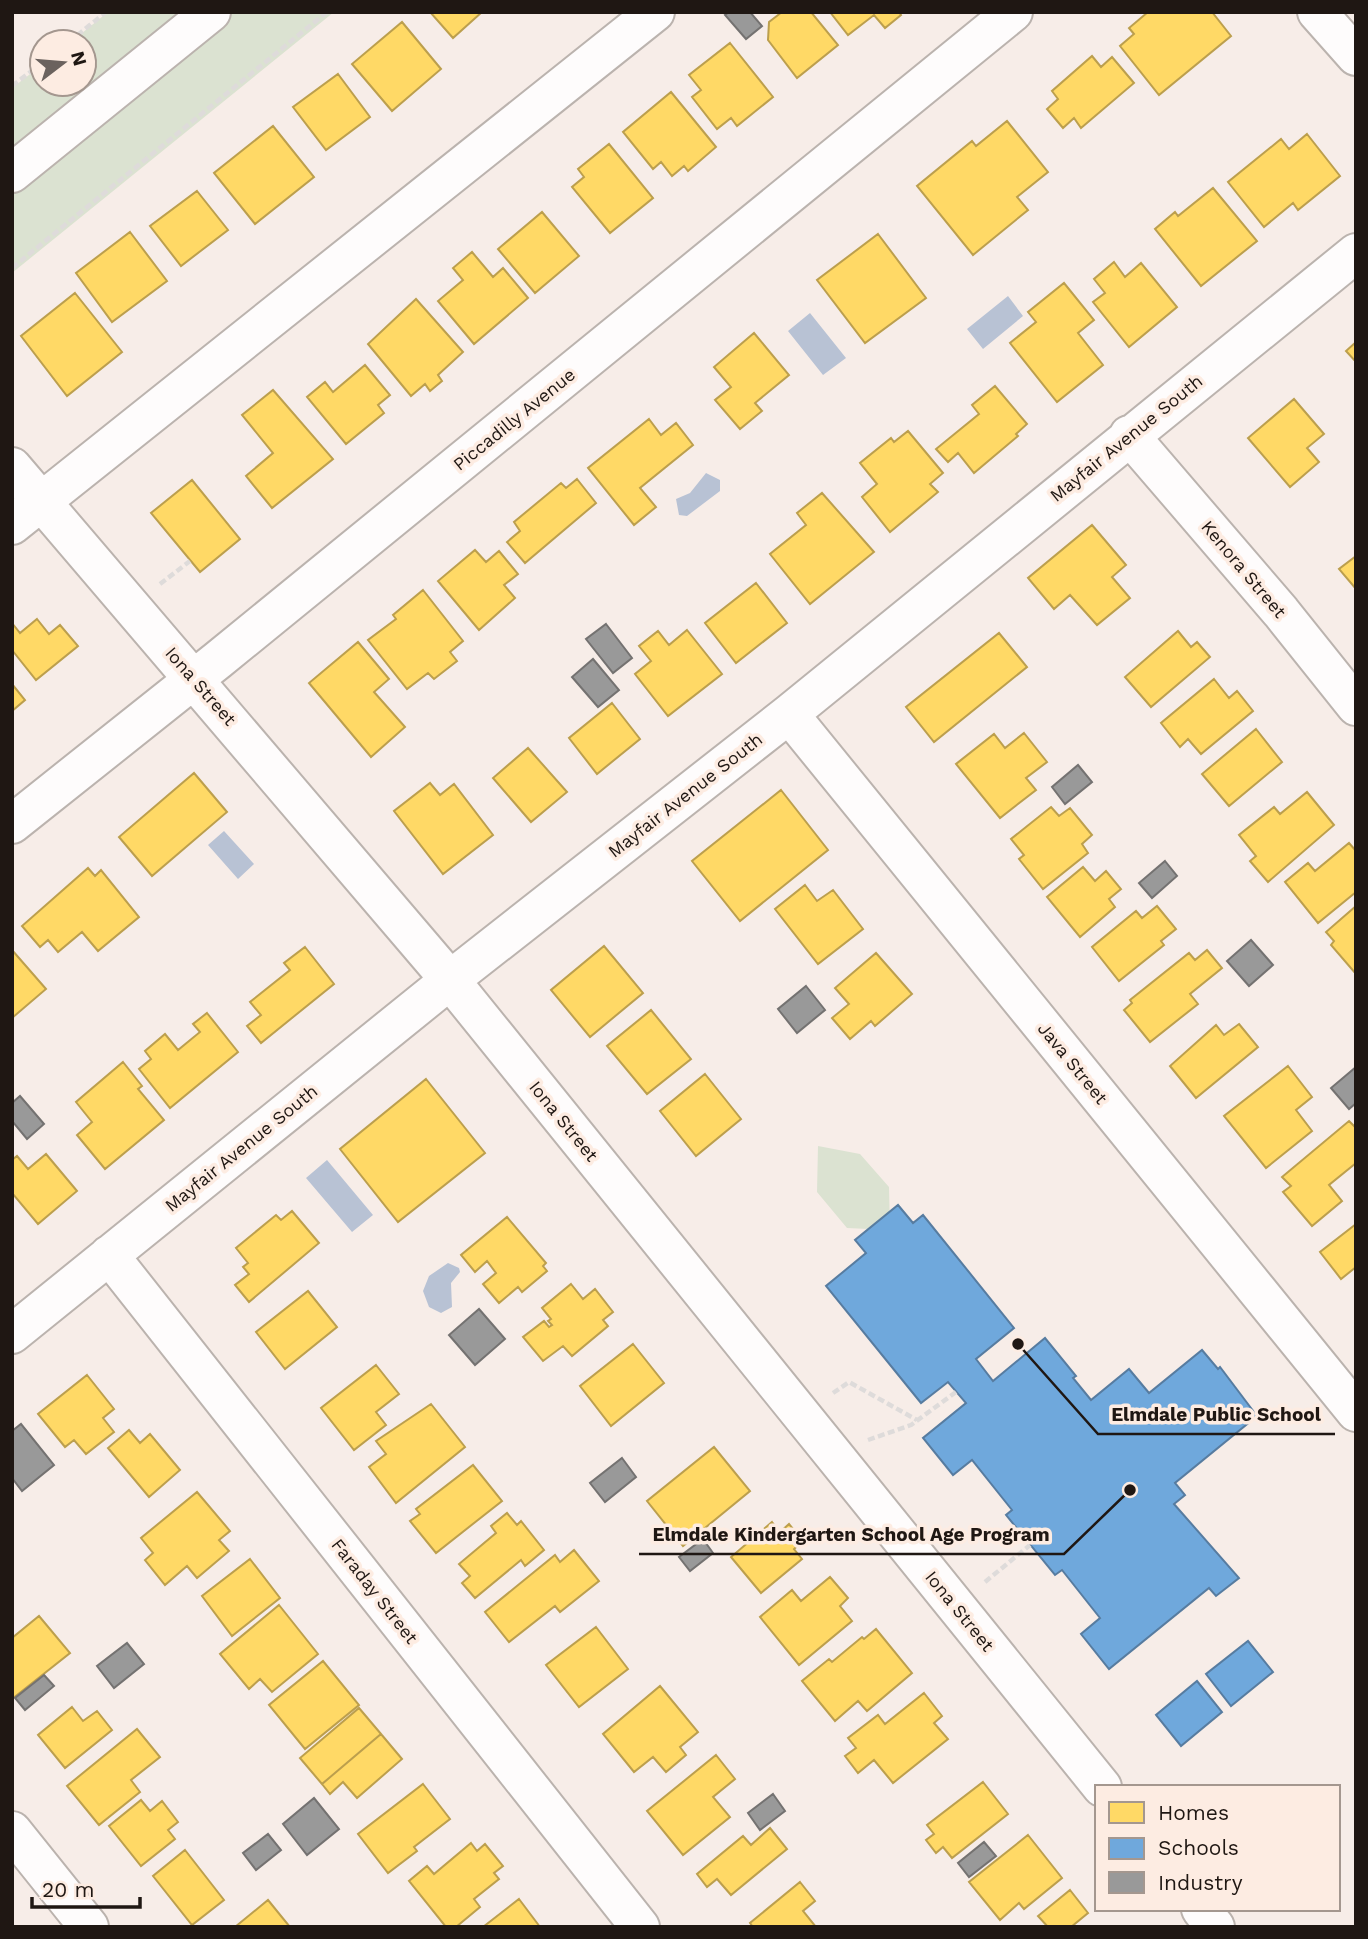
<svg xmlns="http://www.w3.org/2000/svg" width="1368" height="1939" font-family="'Work Sans',sans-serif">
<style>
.green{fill:#dbe2d1}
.water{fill:#b8c2d4}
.homes{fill:#ffd966;stroke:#bc9f4d;stroke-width:2}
.schools{fill:#6fa8dc;stroke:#577ca0;stroke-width:2}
.industry{fill:#999;stroke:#747271;stroke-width:2}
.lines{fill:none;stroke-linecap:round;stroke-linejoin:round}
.minor-casing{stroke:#bbb3ae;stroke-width:42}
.major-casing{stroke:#bbb3ae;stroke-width:42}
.path{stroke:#dedbda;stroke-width:4.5;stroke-dasharray:7 3.5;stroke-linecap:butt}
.minor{stroke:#fefcfc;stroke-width:38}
.major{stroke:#fefcfc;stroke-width:38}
.labels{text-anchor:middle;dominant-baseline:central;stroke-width:7;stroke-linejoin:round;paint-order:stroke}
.street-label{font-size:18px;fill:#1f1713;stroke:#fdece2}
.leader{fill:none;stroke:#1f1713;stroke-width:2.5}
.callout-dot{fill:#1f1713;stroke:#fdece2;stroke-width:2.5}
.callout-label{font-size:19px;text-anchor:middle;font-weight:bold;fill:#1f1713;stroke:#fdece2;stroke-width:7;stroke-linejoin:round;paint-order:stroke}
</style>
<rect width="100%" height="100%" fill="#f7ede8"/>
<path class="green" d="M108,12H334L12,273V88L42,65V84H84V42H71Z
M818,1146L860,1154L889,1187L890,1230L847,1228L817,1192Z"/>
<path class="water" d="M1008,296L1023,316L983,349L967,329Z
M810,313L846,358L823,375L788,331Z
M706,473L720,480V491L687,516L679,515L676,499L690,493Z
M224,831L254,864L238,879L208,845Z
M327,1160L373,1215L352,1232L306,1178Z
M448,1263L459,1268L460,1272L451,1283L452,1307L441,1313L429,1307L423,1291L429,1276Z"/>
<path class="homes" d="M430,12H482L453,38Z
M782,12H811L838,45L797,78L768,40L769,22Z
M830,12H899L901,15L885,28L874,15L848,35Z
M1148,12H1212L1231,36L1159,95L1120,46L1134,34L1129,28Z
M402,22L441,69L392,111L352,64Z
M730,43L773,97L737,126L731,118L717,129L692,97L701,90L689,75Z
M1092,56L1101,67L1112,57L1134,83L1081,128L1074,118L1063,128L1047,109L1058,99L1052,91Z
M338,74L370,117L326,150L293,107Z
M671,92L716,147L688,171L684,166L672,176L661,162L653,169L623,132Z
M1007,121L1048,172L1017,197L1028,210L973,255L917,186L972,141L976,146Z
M273,126L314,177L255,224L214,173Z
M1307,134L1340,176L1298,210L1293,203L1264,227L1228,182L1281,139L1289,149Z
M609,144L653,198L610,233L572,187L584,177L578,169Z
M1213,188L1257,241L1201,286L1155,229L1175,212L1178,216Z
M197,191L228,230L181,266L150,226Z
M542,212L579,256L535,293L498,249Z
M130,232L167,281L112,322L76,273Z
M878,234L926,298L865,343L817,280Z
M472,252L493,277L503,268L528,298L474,344L438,301L463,280L453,268Z
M1114,262L1125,277L1141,263L1177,307L1129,347L1093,302L1105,293L1094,279Z
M1064,283L1094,320L1078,333L1103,365L1057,402L1010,343L1036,322L1028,312Z
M75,293L122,352L67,396L21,336Z
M416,299L463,352L438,375L442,381L430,391L425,384L411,396L368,344Z
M754,333L789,375L755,403L762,411L740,429L715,400L731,387L714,367Z
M1356,342V362L1346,351Z
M365,365L390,395L378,405L384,413L346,444L307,397L325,382L333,392Z
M995,386L1027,424L1016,434L1018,436L974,473L958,453L948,462L936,449L979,414L972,405Z
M273,390L333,459L272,508L246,476L273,453L242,415Z
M1294,399L1324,434L1307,448L1319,462L1290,487L1248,438Z
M649,419L661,435L676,423L693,445L640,488L656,507L634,525L588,468Z
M908,431L943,473L930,484L938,492L890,532L862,497L877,484L860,463L891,438L894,442Z
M577,479L596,503L525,563L507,542L520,531L514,522L561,483L566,488Z
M192,480L240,539L200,572L151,513Z
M822,493L874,552L810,604L770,554L806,525L797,513Z
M1092,525L1126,565L1112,577L1130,598L1097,625L1070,595L1054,609L1028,578Z
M475,550L486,562L499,551L518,574L504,585L515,598L479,630L438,581Z
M1356,556V589L1339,569Z
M756,583L787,623L736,663L705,623Z
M423,590L463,641L450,652L457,661L434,679L428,673L407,689L368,640L396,619L393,615Z
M37,619L49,634L60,625L78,646L36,680L12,650V623L20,633Z
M687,630L722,674L668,716L635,674L651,661L639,646L658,631L669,645Z
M1178,631L1191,647L1197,642L1210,657L1151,707L1125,677Z
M999,633L1027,667L934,742L906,707Z
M358,642L389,679L374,692L405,727L371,757L309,683Z
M1214,679L1229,698L1237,691L1253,711L1201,754L1188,739L1180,747L1161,723Z
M12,684L25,700L12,711Z
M612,703L640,739L597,774L569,738Z
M1256,729L1282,762L1229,806L1202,774Z
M1024,733L1047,762L1026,778L1036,790L1000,818L956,764L994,734L1005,748Z
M528,748L567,792L531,822L493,778Z
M194,773L227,812L152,876L119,837Z
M430,783L440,795L454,784L493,835L443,874L394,811Z
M781,790L828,850L740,921L692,861Z
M1307,792L1334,825L1268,882L1250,861L1256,856L1239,835L1274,807L1280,814Z
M1051,807L1059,816L1070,808L1092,835L1082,844L1088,853L1043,889L1019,859L1024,855L1011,839Z
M1349,843L1356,851V892L1318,923L1285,882L1308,863L1315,871Z
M1083,867L1095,881L1106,871L1121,889L1109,899L1115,907L1080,937L1047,897Z
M88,868L95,876L101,870L139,917L98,951L82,932L58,952L48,940L40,947L22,926Z
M805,885L817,901L833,890L863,929L818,964L775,909Z
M1157,906L1176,929L1161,941L1164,945L1119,981L1092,947L1136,911L1142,918Z
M1356,906V974L1331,945L1334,941L1326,932Z
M604,946L643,993L590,1037L551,990Z
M305,947L334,984L261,1043L247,1026L261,1015L250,1002L290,970L284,963Z
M12,950L46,989L12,1018Z
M1207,950L1222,968L1190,994L1198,1004L1150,1042L1124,1010L1132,1003L1130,1000L1189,953L1195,960Z
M876,953L912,994L875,1026L871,1021L850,1039L832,1018L849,1004L835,988Z
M651,1010L691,1059L647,1094L607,1046Z
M207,1013L238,1052L170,1108L139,1069L151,1059L145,1051L165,1034L178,1050L200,1032L193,1024Z
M1239,1024L1258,1047L1196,1098L1170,1066L1216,1025L1224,1035Z
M123,1062L142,1086L138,1089L164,1120L105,1169L77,1135L92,1122L76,1102Z
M1288,1066L1312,1097L1296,1110L1312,1131L1266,1168L1224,1116Z
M705,1074L741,1119L696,1156L660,1111Z
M426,1079L485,1153L398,1222L340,1149Z
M1349,1121L1356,1128V1163L1329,1185L1342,1201L1312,1226L1283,1192L1291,1186L1282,1177Z
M46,1154L77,1191L38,1224L12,1193V1160L17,1156L28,1169Z
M292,1211L319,1243L249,1302L235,1285L249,1274L243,1267L248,1263L236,1248L276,1215L281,1220Z
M507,1217L546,1263L543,1266L547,1271L522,1292L518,1287L499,1303L483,1284L496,1273L487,1261L475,1272L461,1255Z
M1356,1224V1267L1341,1279L1320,1252Z
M571,1284L583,1299L595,1289L613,1312L603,1320L608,1326L572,1356L563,1346L543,1361L523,1337L544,1321L549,1327L552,1325L548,1321L551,1319L542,1308Z
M308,1291L337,1327L285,1369L256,1332Z
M633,1344L664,1383L611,1426L580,1386Z
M376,1365L399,1394L376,1412L386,1425L354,1450L321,1408Z
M87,1375L114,1409L103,1418L114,1432L86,1454L74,1440L65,1447L38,1414Z
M431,1404L465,1447L396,1503L369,1467L386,1454L376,1441Z
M129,1430L140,1443L150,1434L180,1470L149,1497L108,1448Z
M714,1447L750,1491L683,1546L647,1501Z
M473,1465L502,1501L436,1553L410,1521L420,1514L416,1509Z
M197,1492L230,1531L219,1540L229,1551L197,1578L187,1566L165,1585L145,1560L153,1553L141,1538Z
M507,1513L517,1525L521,1521L544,1550L525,1566L521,1560L475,1598L462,1583L470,1576L459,1564L496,1533L491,1526Z
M772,1522L780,1532L789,1524L803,1541L794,1549L802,1559L761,1593L731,1557Z
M574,1550L599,1581L560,1612L555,1606L509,1642L485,1612L555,1555L560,1562Z
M250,1559L280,1598L232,1636L202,1596Z
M830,1577L848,1598L840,1606L852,1621L799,1665L760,1617L792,1590L801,1601Z
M279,1605L318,1654L272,1692L260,1679L249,1689L220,1654Z
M39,1616L70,1653L12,1699V1638Z
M596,1627L628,1669L579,1707L546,1665Z
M876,1629L912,1673L867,1711L858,1701L835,1721L802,1681L829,1659L832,1662L862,1637L864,1639Z
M323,1661L359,1705L305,1749L269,1705Z
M660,1686L698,1732L680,1747L686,1755L666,1772L653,1757L634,1772L603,1734Z
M924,1693L942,1716L934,1723L948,1739L893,1783L874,1760L858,1773L845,1756L856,1748L848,1738L878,1715L885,1724Z
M72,1707L83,1721L97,1711L112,1730L65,1768L38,1735Z
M359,1708L381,1734L322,1784L300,1758Z
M137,1729L160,1757L131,1780L140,1792L99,1825L67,1786Z
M381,1734L402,1759L357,1798L343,1782L330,1794L322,1784Z
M716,1755L735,1779L713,1797L730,1817L683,1855L647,1811Z
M983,1782L1008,1814L952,1858L943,1847L936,1853L926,1840L934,1834L927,1825Z
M423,1784L450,1819L414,1847L417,1851L388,1873L358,1834Z
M141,1800L150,1811L162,1801L178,1822L168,1830L175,1839L141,1866L109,1826Z
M770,1828L787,1849L731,1895L717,1879L707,1887L697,1874L743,1836L751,1845Z
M1028,1835L1062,1878L1024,1909L1019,1903L1000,1920L969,1882Z
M471,1843L477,1851L485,1844L503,1866L494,1873L499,1879L474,1899L480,1907L456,1927H446L409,1881L427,1866L434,1874Z
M185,1850L224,1900L192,1925L153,1876Z
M800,1882L815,1901L803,1911L816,1927H753L750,1923Z
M1070,1890L1088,1913L1071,1927H1048L1038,1916Z
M519,1899L540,1927H483Z
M268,1900L290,1927H235Z"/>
<path class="schools" d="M898,1205L913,1223L923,1215L1014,1328L976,1359L993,1381L1045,1338L1076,1376L1073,1378L1091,1400L1129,1369L1149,1393L1202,1350L1218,1369L1220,1367L1257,1416L1175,1483L1185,1495L1174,1504L1239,1578L1216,1596L1209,1588L1109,1669L1081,1634L1100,1618L1062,1570L1055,1575L1006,1515L1012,1510L972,1460L953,1475L923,1438L966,1403L948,1382L921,1403L826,1286L866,1253L855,1240Z
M1248,1641L1273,1672L1231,1706L1206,1674Z
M1197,1681L1222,1712L1181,1746L1156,1715Z"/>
<path class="industry" d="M729,12H750L762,26L746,39L725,15Z
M606,624L632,658L613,673L586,639Z
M593,659L619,690L598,707L572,677Z
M1078,765L1092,782L1065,804L1052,787Z
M1165,861L1177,876L1152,898L1139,883Z
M1251,940L1273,965L1249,986L1227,961Z
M806,986L825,1010L797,1033L778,1009Z
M1356,1067V1103L1349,1109L1331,1088Z
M20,1096L44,1124L27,1139L12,1121V1103Z
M479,1309L505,1339L475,1365L449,1335Z
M21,1424L54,1465L22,1491L12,1478V1431Z
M622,1458L636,1477L605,1502L590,1483Z
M703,1539L713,1553L690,1571L679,1557Z
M127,1643L144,1664L114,1688L97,1666Z
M44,1675L54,1686L25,1710L15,1698Z
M773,1794L785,1811L760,1830L748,1813Z
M314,1798L339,1829L307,1855L283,1824Z
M268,1834L281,1850L256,1870L243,1853Z
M984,1842L996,1856L969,1877L958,1863Z"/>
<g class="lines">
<g class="minor-casing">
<path id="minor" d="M1317,12L1356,56
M1129,435L1281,612L1356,706
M12,467L450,980L1102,1787
M12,525L655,12
M789,714L1356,1412
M12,824L218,660L1013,12
M109,1255L640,1927
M12,1334L450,980L789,714L1356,253
M12,1831L89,1927
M1201,1909L1215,1927"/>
</g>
<g class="major-casing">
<path id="major" d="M12,173L211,12"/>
</g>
<path class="path" d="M69,42L106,12
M12,86L42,63
M12,268L327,12
M160,584L190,561
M833,1393L849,1382L917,1420
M868,1440L911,1425L956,1392
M985,1582L1030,1545"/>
<use href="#minor" class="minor"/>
<use href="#major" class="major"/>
</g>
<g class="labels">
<g class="street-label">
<text transform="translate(514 419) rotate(-39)">Piccadilly Avenue</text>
<text transform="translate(1126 438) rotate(-39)">Mayfair Avenue South</text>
<text transform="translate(1244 569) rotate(50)">Kenora Street</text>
<text transform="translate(201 686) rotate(49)">Iona Street</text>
<text transform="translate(685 795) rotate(-38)">Mayfair Avenue South</text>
<text transform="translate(1073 1063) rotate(51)">Java Street</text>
<text transform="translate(564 1121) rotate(51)">Iona Street</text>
<text transform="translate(241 1148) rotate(-39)">Mayfair Avenue South</text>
<text transform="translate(375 1591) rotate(52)">Faraday Street</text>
<text transform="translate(960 1611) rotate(51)">Iona Street</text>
</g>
</g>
<path class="leader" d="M1018 1344L1098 1434H1335M1130 1490L1064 1554H639"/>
<g class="callout-dot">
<circle cx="1018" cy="1344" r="7"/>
<circle cx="1130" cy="1490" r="7"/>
</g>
<g class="callout-label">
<text x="1216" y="1421">Elmdale Public School</text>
<text x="851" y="1541">Elmdale Kindergarten School Age Program</text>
</g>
<rect width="1368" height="1939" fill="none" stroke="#1f1713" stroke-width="28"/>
<rect x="1095" y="1785" width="245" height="126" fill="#fdece2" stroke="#a4978f" stroke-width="2"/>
<rect x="1109" y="1802" width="35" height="21" fill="#ffd966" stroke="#a4978f" stroke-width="2"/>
<text x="1158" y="1820" font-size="21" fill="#1f1713">Homes</text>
<rect x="1109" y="1838" width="35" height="21" fill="#6fa8dc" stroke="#a4978f" stroke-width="2"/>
<text x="1158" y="1855" font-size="21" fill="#1f1713">Schools</text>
<rect x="1109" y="1872" width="35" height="21" fill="#999999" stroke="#a4978f" stroke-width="2"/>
<text x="1158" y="1890" font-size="21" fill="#1f1713">Industry</text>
<g transform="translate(63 63) rotate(74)"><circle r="33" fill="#fdece2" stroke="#a4978f" stroke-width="2"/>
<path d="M0-5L12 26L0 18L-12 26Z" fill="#6b625e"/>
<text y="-10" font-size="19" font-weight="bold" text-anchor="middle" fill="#1f1713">N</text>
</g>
<path d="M32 1897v10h108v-10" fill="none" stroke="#1f1713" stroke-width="3.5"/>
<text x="42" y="1897" font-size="21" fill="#1f1713" stroke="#fdece2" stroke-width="5" paint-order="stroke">20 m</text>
</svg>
